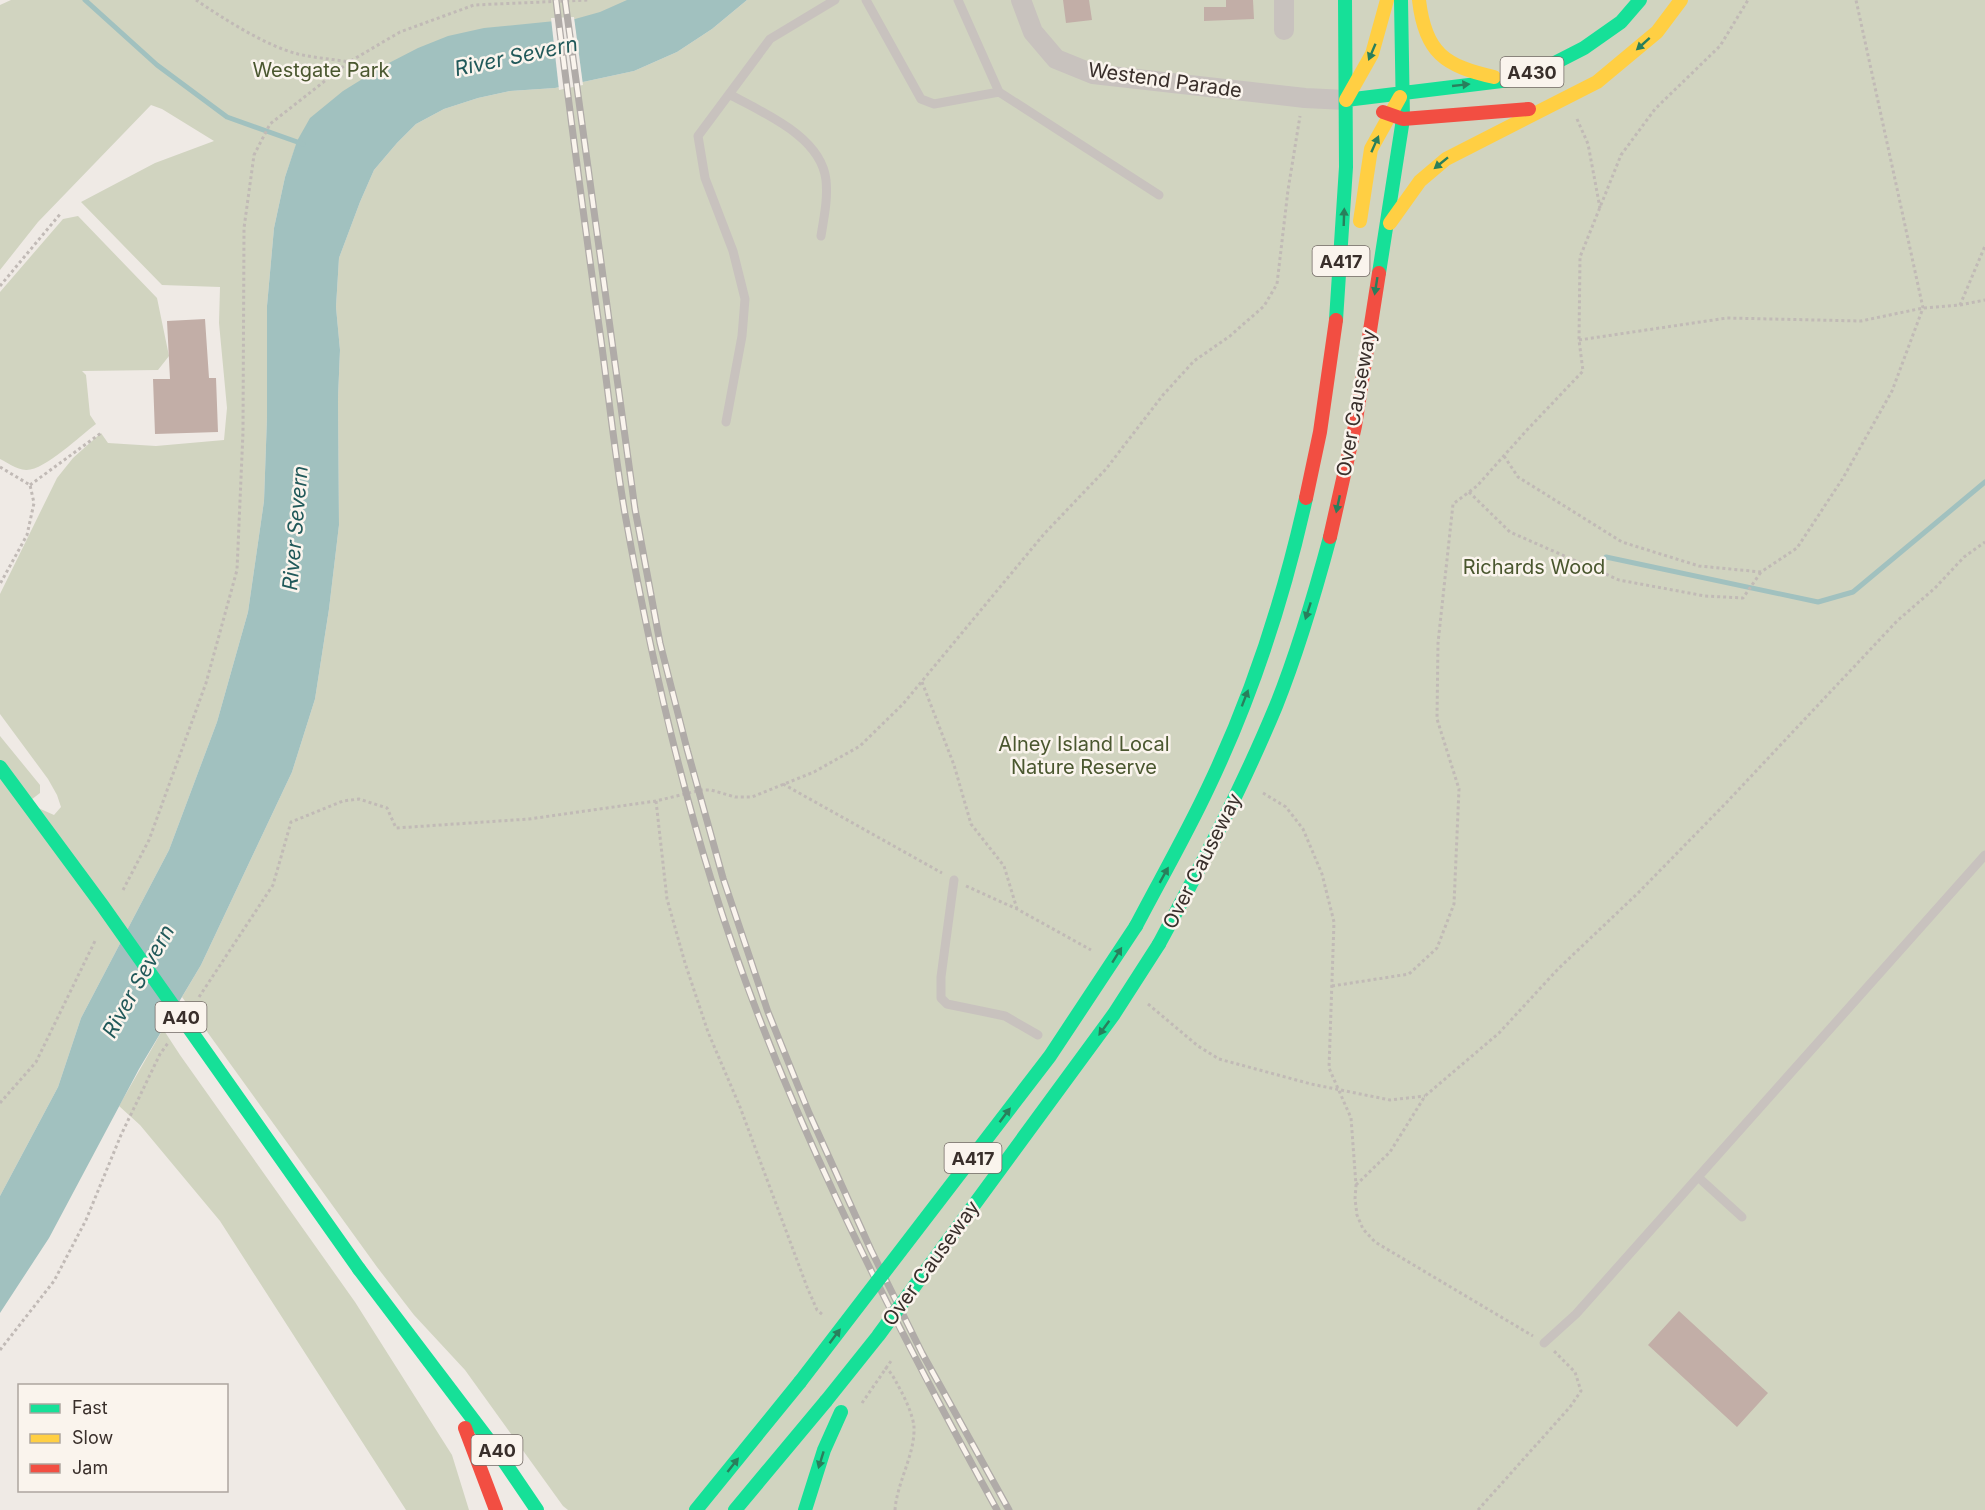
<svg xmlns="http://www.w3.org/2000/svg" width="1985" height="1510" font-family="Inter,sans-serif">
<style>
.green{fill:#d1d4c0}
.water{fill:#a1c1bf}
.pier{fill:#efeae5}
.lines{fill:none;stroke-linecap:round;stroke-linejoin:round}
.stream{stroke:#a1c1bf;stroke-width:5}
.building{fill:#c2aea7}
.path{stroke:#c1bab6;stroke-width:3;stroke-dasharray:3 3;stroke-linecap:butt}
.lane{stroke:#c8c2be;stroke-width:9}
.street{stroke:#c8c2be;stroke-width:20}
.fast{stroke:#16e098;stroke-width:14}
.slow{stroke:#ffcf43;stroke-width:14}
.jam{stroke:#f24e42;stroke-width:14}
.rail-casing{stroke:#b0aba8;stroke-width:7}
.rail{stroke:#faf4ed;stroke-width:4.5;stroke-dasharray:14;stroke-linecap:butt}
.fast-bridge{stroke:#16e098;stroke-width:14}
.oneway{fill:#297f5c}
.labels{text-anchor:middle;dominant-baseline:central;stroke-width:5;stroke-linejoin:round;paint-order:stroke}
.shield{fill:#faf4ed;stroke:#736a65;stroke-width:1.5}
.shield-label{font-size:18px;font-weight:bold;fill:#392f2b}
.park-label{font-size:20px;fill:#4a572f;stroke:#faf4ed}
.street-label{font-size:20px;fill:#392f2b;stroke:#faf4ed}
.water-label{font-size:21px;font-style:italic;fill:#21595a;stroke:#faf4ed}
</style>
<rect width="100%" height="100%" fill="#efeae5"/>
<path class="green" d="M11,0H682L297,142L285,177L274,228L267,306V417L264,501L248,612L217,722L169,850L81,1018L58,1087L0,1196V736L40,785V793L27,803L54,815L61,807L57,795L48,779L0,714V594L57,478L73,458L101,433L108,443L156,446L224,440L227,408L219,323L220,287L162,285L81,202L155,163L214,141L162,109L151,105L38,222L0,270V5Z
M747,0H1985V1510H568L563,1506L465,1370L414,1315L377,1267L182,997L201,965L292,772L315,699L329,609L339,525L338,398L340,350L336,307L339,258L360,202L374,170L397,143L416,124L444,109L478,98L510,91L555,88L634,71L677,52L712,29Z
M78,216L157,298L169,356L158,370L82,371L86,375L90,415L96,424C81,435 44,471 26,470C16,469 8,463 0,459V292L63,219Z
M163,1029L180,1055L355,1302L452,1455L469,1510H406L220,1221L140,1125L119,1106Z"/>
<path class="water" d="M627,0H747L712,29L677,52L634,71L555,88L510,91L478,98L444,109L416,124L397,143L374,170L360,202L339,258L336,307L340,350L338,398L339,525L329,609L315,699L292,772L201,965L139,1069L49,1238L0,1313V1196L58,1087L81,1018L169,850L217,722L248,612L264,501L267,417V306L274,228L285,177L297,141L310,118L343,91L385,65L418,48L448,36L484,28L575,19L600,12Z"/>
<path class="pier" d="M574,17L583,85L559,90L551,18Z"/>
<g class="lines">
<path class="stream" d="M85,0L157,65L227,117L303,144
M1606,557L1818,602L1853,592L1985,482"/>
</g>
<path class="building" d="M1063,0H1089L1092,20L1066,23Z
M1226,0H1253L1254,19L1204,21V7H1226Z
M205,319L209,378H216L218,432L155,434L153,379H170L167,321Z
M1679,1311L1768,1393L1737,1427L1648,1345Z"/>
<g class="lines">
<path class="path" d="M196,0C224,19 266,46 298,54C315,58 332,59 349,62
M1577,119L1588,144L1600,208
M0,286L61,213
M1960,305L1985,300
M1579,340L1727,318L1861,321L1923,308L1960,305L1985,246
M1504,456L1518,477L1622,542L1699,566L1761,572L1797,548L1843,478L1892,391L1923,308L1856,0
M0,467L30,485L34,503L27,535L0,584
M30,485L101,433
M1469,492L1510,532L1619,580L1705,596L1743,598L1761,572
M922,682L954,765L971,824L1004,866L1017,909
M783,784L942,873
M1263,793L1286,807L1303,829L1322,874L1334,922L1329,1068L1351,1118L1356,1185L1355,1199L1357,1215L1363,1229L1375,1242L1533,1336
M656,801L667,899L685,963L708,1032L740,1107L807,1287L817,1310L823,1315
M966,886L1017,909L1091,950
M123,890L149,840L206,683L237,570L243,432L244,228L254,155L270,124L349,62L400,32L474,5L588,0
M1332,986L1409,974L1437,948L1454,904L1459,789L1437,719L1438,643L1453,504L1477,486L1526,431L1583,371L1579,340L1580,257L1621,155L1655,109L1720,46L1748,0
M199,997L273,885L291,822L343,801L359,799L387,808L396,828L529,819L656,801L701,790H711L735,797H752L814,772L860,746L903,704L1044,534L1106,469L1163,395L1194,361L1230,336L1264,306L1277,284L1288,190L1300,116
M1148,1004L1198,1046L1219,1059L1311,1084L1390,1100L1425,1096
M0,1103L36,1062L95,941
M1356,1185L1390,1152L1425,1096L1499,1033L1558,969L1638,893L1726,803L1897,621L1935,588L1964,557L1985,542
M0,1350L54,1281L86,1220L121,1135L160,1054L168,1043
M885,1367C893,1374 896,1382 901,1391C906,1400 913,1416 914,1427C915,1455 897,1482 895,1510
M862,1403L891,1361
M1478,1510L1570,1407L1581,1391L1575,1372L1553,1350"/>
<path class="lane" d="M866,0L921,99L934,104L999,92
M958,0L999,92L1159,195
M729,94C763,113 821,136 826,180C828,199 824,217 821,236
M726,422L742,336L745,299L733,251L705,178L698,136L770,39L835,0
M954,880L941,977V998L947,1004L1005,1016L1038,1035
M1698,1177L1742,1217
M1544,1343L1576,1314L1985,855"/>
<path class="street" d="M1021,0L1033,32L1056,59L1093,74L1305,98L1346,100
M1284,0V30"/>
<path class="fast" d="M1346,100L1510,80L1547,67L1584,48L1621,22L1640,0
M1379,273L1403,119L1401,0
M1336,320L1346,167L1345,0
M1136,926C1160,880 1186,835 1208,788C1252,696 1284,597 1306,498
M1159,944C1201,866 1242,788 1276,706C1298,651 1315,593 1330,537
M359,1269L497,1451L537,1510
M696,1510L800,1382
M735,1510L826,1401
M805,1510L824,1450L841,1412"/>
<path class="slow" d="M1419,0C1425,53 1445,66 1494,77
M1346,100L1372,54L1387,0
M1360,221L1371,149L1400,97
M1390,223L1420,181L1446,159L1597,82L1657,32L1681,0"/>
<path class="jam" d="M1383,112L1403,119L1529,109
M1306,498L1320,432L1336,320
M1330,537L1355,426L1379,273
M465,1428L496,1510"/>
<g class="rail-casing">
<path id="rail" d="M556,0C570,114 585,227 601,340C609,398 615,456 625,514C647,637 674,760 711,879C779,1100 886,1308 997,1510
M565,0L635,509L660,643L687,749L723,878L768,1012L809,1113L871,1250L922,1353L1009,1510"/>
</g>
<use href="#rail" class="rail"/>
<path class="fast-bridge" d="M0,767L102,905L359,1269
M800,1382L1050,1056L1136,926
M826,1401L878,1336L1114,1014L1159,944"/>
</g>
<defs><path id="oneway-solid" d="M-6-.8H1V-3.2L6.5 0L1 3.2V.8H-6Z" transform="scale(1.5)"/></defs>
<g class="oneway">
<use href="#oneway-solid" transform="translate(1643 44) rotate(138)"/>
<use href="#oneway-solid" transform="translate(1372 52) rotate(113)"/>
<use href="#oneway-solid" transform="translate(1461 85) rotate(-6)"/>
<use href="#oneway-solid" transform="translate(1375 144) rotate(-66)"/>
<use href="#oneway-solid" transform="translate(1441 163) rotate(141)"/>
<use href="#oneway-solid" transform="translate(1344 217) rotate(-88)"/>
<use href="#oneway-solid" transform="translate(1376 286) rotate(99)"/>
<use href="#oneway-solid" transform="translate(1338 504) rotate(102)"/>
<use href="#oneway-solid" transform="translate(1308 611) rotate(108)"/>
<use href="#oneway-solid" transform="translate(1245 698) rotate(-69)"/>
<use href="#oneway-solid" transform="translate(1164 875) rotate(-61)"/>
<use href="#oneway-solid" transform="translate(1117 955) rotate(-58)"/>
<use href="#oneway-solid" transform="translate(1104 1028) rotate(126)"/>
<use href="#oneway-solid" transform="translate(1005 1115) rotate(-53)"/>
<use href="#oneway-solid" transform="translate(835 1336) rotate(-53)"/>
<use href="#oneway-solid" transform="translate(821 1460) rotate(107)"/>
<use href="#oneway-solid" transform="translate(733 1465) rotate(-52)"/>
</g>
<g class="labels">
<g class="shield">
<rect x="1500.5" y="57" width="63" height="30" rx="4.5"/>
<rect x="1312.5" y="246" width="57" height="30" rx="4.5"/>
<rect x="155.5" y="1002" width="51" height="30" rx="4.5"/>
<rect x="944.5" y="1143" width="57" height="30" rx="4.5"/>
<rect x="471.5" y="1435" width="51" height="30" rx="4.5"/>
</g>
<g class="shield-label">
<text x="1532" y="72">A430</text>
<text x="1341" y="261">A417</text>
<text x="181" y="1017">A40</text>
<text x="973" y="1158">A417</text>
<text x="497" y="1450">A40</text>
</g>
<g class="park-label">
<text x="321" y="70">Westgate Park</text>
<text x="1534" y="567">Richards Wood</text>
<text x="1084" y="744">Alney Island Local<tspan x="1084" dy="23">Nature Reserve</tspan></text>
</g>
<g class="street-label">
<text transform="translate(1165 80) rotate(8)">Westend Parade</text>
<text transform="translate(1356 403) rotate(-80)">Over Causeway</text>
<text transform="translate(1202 861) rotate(-63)">Over Causeway</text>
<text transform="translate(931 1263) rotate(-54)">Over Causeway</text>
</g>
<g class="water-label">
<text transform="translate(516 56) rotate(-12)">River Severn</text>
<text transform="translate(295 528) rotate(-85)">River Severn</text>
<text transform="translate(138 981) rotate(-61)">River Severn</text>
</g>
</g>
<rect x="18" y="1384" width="210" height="108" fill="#faf4ed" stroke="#ada59f" stroke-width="1.5"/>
<rect x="30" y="1404" width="30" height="9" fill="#16e098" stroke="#ada59f" stroke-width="1.5"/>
<text x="72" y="1414" font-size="18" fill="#392f2b">Fast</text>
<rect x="30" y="1434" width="30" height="9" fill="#ffcf43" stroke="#ada59f" stroke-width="1.5"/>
<text x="72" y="1444" font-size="18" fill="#392f2b">Slow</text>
<rect x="30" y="1464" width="30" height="9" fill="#f24e42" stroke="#ada59f" stroke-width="1.5"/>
<text x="72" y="1474" font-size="18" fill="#392f2b">Jam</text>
</svg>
